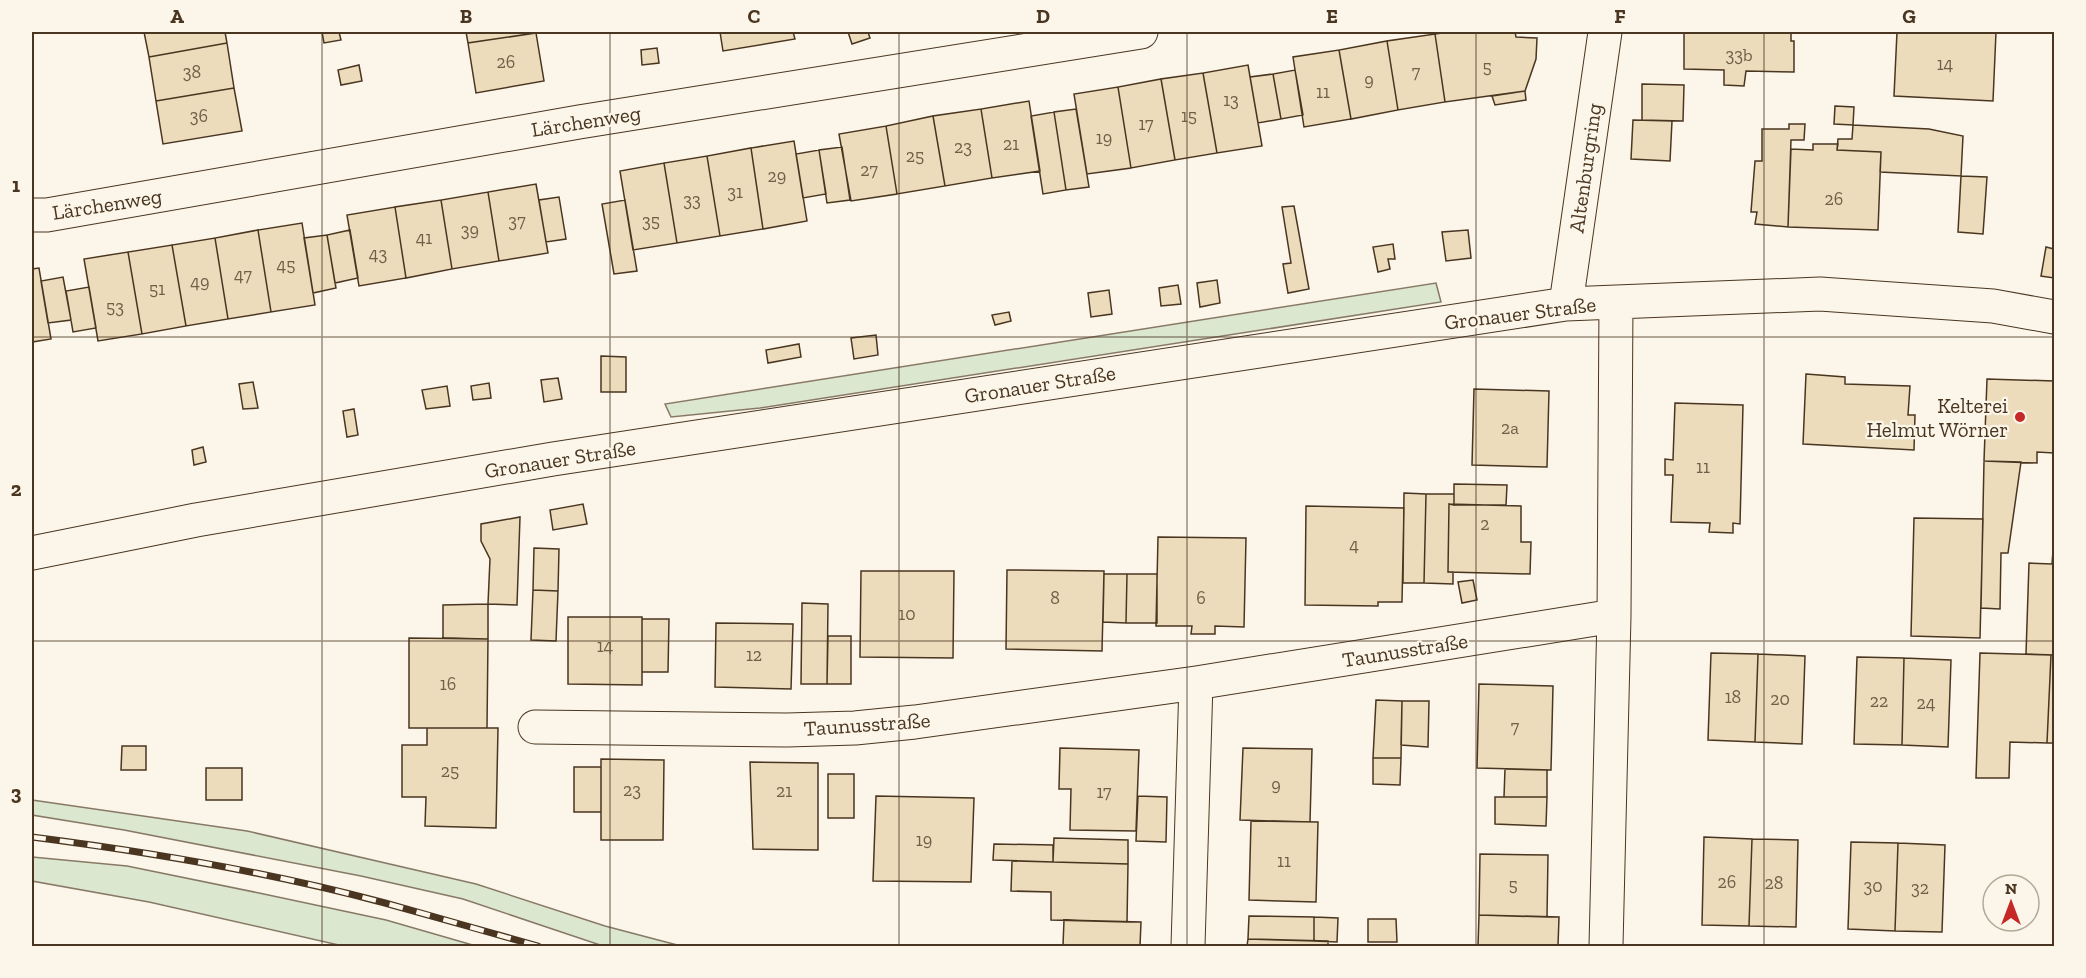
<svg xmlns="http://www.w3.org/2000/svg" width="2086" height="978" font-family="'Zilla Slab',serif">
<style>
.green{fill:#dce7d0;stroke:#887966;stroke-width:1.5}
.building{fill:#ecdcbc;stroke:#4a3520;stroke-width:1.5}
.lines{fill:none;stroke-linecap:round;stroke-linejoin:round}
.minor-casing{stroke:#4a3520;stroke-width:35}
.minor{stroke:#fbf6e9;stroke-width:33}
.rail-casing{stroke:#4a3520;stroke-width:7}
.rail{stroke:#fbf6e9;stroke-width:4.5;stroke-dasharray:14;stroke-linecap:butt}
.grid{fill:none;stroke:#4a3520;stroke-width:1.5;stroke-opacity:0.55}
.poi-dot{fill:#c62828;stroke:#fbf6e9;stroke-width:2}
.labels{text-anchor:middle;dominant-baseline:central;stroke-width:4.5;stroke-linejoin:round;paint-order:stroke}
.number-label{font-size:18px;fill:#725f47}
.street-label{font-size:21px;fill:#4a3520;stroke:#fbf6e9}
.poi-label{font-size:21px;fill:#4a3520;stroke:#fbf6e9;text-anchor:end}
.neatline{fill:none;stroke:#4a3520;stroke-width:2}
.grid-label{font-size:20px;text-anchor:middle;font-weight:bold;fill:#4a3520}
</style>
<rect width="100%" height="100%" fill="#fbf6e9"/>
<path class="green" d="M1436,283L1441,302L760,408L671,417L665,404Z
M32,800L247,831L476,884L605,926L681,946H603L463,899L361,876L124,830L32,815Z
M32,857L127,866L259,893L386,920L476,946H343L149,902L32,881Z"/>
<path class="building" d="M144,32H225L227,43L149,57Z
M322,32H339L341,40L324,43Z
M466,32H535L536,33L468,43Z
M720,32H793L795,39L723,51Z
M848,32H868L870,38L852,44Z
M1449,32H1515L1516,37L1537,38L1536,59L1525,91L1445,102L1435,34Z
M1684,32H1791V41H1794V72L1746,71L1744,86L1724,85V70L1684,69Z
M1897,32H1996L1993,101L1894,96Z
M536,33L544,81L476,93L468,43Z
M1435,34L1445,102L1398,110L1387,41Z
M1387,41L1398,110L1351,119L1339,50Z
M227,43L234,88L156,101L149,57Z
M657,48L659,63L642,65L641,50Z
M1339,50L1351,119L1304,127L1293,57Z
M359,65L362,81L341,85L338,70Z
M1248,65L1262,146L1217,153L1203,73Z
M1295,70L1303,115L1281,119L1273,74Z
M1203,73L1217,153L1175,160L1161,79Z
M1273,74L1281,119L1258,123L1250,77Z
M1161,79L1175,160L1131,168L1118,87Z
M1642,84L1684,85L1683,121L1642,120Z
M1118,87L1131,168L1087,174L1074,94Z
M234,88L242,131L163,144L156,101Z
M1525,91L1526,100L1495,105L1492,96Z
M1029,101L1040,171L992,178L981,109Z
M1835,106L1854,107L1853,125L1834,124Z
M981,109L992,178L945,186L933,116Z
M1076,109L1089,187L1066,190L1054,112Z
M1054,112L1066,190L1043,194L1031,116Z
M933,116L945,186L897,194L886,126Z
M1633,120L1672,121L1670,161L1631,159Z
M1789,124H1805L1804,140H1791L1788,227L1755,224L1757,212H1751L1755,161H1762V129H1789Z
M1853,125L1929,129L1963,136L1961,176L1880,172L1881,152L1837,150L1838,139H1852Z
M886,126L897,194L851,201L839,134Z
M794,141L807,221L763,229L751,148Z
M1813,144H1838L1837,150L1881,152L1878,230L1788,227L1791,149L1813,150Z
M842,147L850,200L827,203L819,150Z
M751,148L763,229L720,236L707,156Z
M819,150L826,194L803,198L796,154Z
M707,156L720,236L677,243L664,163Z
M664,163L677,243L633,250L620,171Z
M1961,176L1987,177L1983,234L1958,232Z
M536,184L548,253L499,261L488,192Z
M488,192L499,261L452,269L441,200Z
M559,197L566,239L546,242L539,200Z
M441,200L452,269L406,278L395,207Z
M625,200L637,271L614,274L602,204Z
M1294,206L1309,289L1288,293L1283,264L1291,263L1282,207Z
M395,207L406,278L359,286L347,215Z
M302,223L315,305L271,312L258,230Z
M258,230L271,312L228,319L215,238Z
M350,230L358,278L335,283L327,235Z
M1468,230L1471,258L1446,261L1442,232Z
M327,235L336,288L313,293L304,238Z
M215,238L228,319L186,326L172,245Z
M1393,244L1395,259H1388L1390,269L1378,272L1373,247Z
M172,245L186,326L142,334L128,252Z
M2054,246V278L2041,276L2046,247L2054,249Z
M128,252L142,334L98,341L84,259Z
M39,268L51,339L32,342V269Z
M63,277L71,320L48,323L41,281Z
M1217,280L1220,303L1200,307L1197,283Z
M1178,285L1181,304L1161,306L1159,288Z
M89,287L96,328L73,332L66,291Z
M1109,290L1112,314L1091,317L1088,293Z
M1009,312L1011,321L995,325L992,315Z
M876,335L878,355L854,359L851,338Z
M799,344L801,357L768,363L766,350Z
M601,356L626,357V392H601Z
M1806,374L1845,377V384L1910,386L1908,415H1915L1914,450L1803,444Z
M558,378L562,399L544,402L541,380Z
M1987,379L2054,381V453L2037,452V463L1984,461Z
M253,382L258,408L243,409L239,384Z
M489,383L491,398L473,400L471,386Z
M447,386L450,406L426,409L422,390Z
M1474,389L1549,391L1547,467L1472,465Z
M1675,403L1743,405L1740,524L1733,523V533L1709,532L1710,523L1671,522L1673,475H1665V459L1673,460Z
M354,409L358,435L347,437L343,411Z
M203,447L206,462L194,465L192,450Z
M1984,461L2021,462L2008,553H2001L2000,609L1981,608Z
M1454,484L1507,485L1506,505H1454Z
M1404,493L1426,494L1424,583H1403Z
M1426,494H1454V505L1449,504L1448,572H1453V584L1424,583Z
M583,504L587,524L553,530L550,510Z
M1449,504L1521,506V542H1531L1530,574L1448,572Z
M1306,506L1404,508L1402,602H1378V606L1305,605Z
M520,517L517,605L488,604L490,559L481,541V524Z
M1914,518L1983,519L1980,638L1911,636Z
M1158,537L1246,538L1244,627L1215,626V634H1191L1192,626H1156Z
M2054,537V655L2026,654L2029,563L2052,564Z
M534,548L559,549L558,591L533,590Z
M1007,570L1104,571L1102,651L1006,649Z
M861,571H954L953,658L860,657Z
M1104,574H1127L1126,623L1103,622Z
M1127,574H1157V623H1126Z
M1473,580L1477,600L1462,603L1458,582Z
M533,590L558,591L556,641L531,640Z
M802,603L828,604L827,684H801Z
M488,604V639L443,638V605Z
M568,617H642V685L568,684Z
M642,619H669L668,672H642Z
M716,623L793,624L791,689L715,687Z
M828,636H851V684H827Z
M409,638L488,639L487,728H409Z
M1711,653L1758,654L1755,742L1708,740Z
M1980,653L2051,655L2047,743L2010,742L2009,778H1976Z
M1758,654L1805,656L1802,744L1755,742Z
M2051,655H2054V743H2047Z
M1857,657L1904,658L1902,745L1854,744Z
M1904,658L1951,660L1948,747L1902,745Z
M1479,684L1553,686L1551,770L1477,768Z
M1376,700L1402,701L1401,758H1373Z
M1402,701H1429L1428,747L1401,745Z
M427,728H498L496,828L425,826L426,797H402V745H427Z
M122,746H146V770H121Z
M1060,748L1139,750L1136,831L1070,830L1071,789H1059Z
M1243,748L1312,749L1310,822L1240,820Z
M1373,758H1401L1400,785L1373,784Z
M601,759L664,760L663,840H601Z
M750,762L818,763V850L753,849Z
M574,767H601V812H574Z
M206,768H242V800H206Z
M1505,769L1547,770V797H1504Z
M828,774H854V818H828Z
M876,796L974,798L971,882L873,881Z
M1138,796L1167,797L1166,842L1136,841Z
M1495,797H1547L1546,826L1495,824Z
M1251,821L1318,822L1316,902L1249,900Z
M1704,837L1752,839L1749,926L1702,925Z
M1054,838L1128,840V864L1053,862Z
M1752,839L1798,840L1796,927L1749,926Z
M1851,842L1898,843L1895,931L1848,929Z
M1898,843L1945,845L1942,932L1895,931Z
M994,844L1053,845V862L993,860Z
M1480,854L1548,855L1547,917L1479,915Z
M1012,861L1128,864L1127,922L1051,920V892L1011,891Z
M1479,915L1559,917L1558,946H1478Z
M1249,916L1314,917V941L1248,939Z
M1314,917L1338,918L1337,942L1314,941Z
M1368,919H1396L1397,942H1368Z
M1064,920L1141,922L1140,946H1063Z
M1248,939L1328,941V946H1247Z"/>
<g class="lines">
<g class="minor-casing">
<path id="minor" d="M32,215H47L579,122L1141,32
M1566,304L1605,32
M32,553L196,520L553,459L1566,304L1820,294L1993,306L2054,317
M535,727L787,730L855,728L915,722L1196,683L1614,616
M1188,946L1196,683
M1606,946L1614,616L1616,302"/>
</g>
<use href="#minor" class="minor"/>
<g class="rail-casing">
<path id="rail" d="M32,837C150,852 269,872 385,903C436,917 487,932 538,946"/>
</g>
<use href="#rail" class="rail"/>
</g>
<path class="grid" d="M322,32V946M610,32V946M899,32V946M1187,32V946M1476,32V946M1764,32V946M32,337H2054M32,641H2054"/>
<circle class="poi-dot" cx="2020" cy="417" r="6"/>
<g class="labels">
<g class="number-label">
<text x="1739" y="55">33b</text>
<text x="506" y="62">26</text>
<text x="1945" y="64">14</text>
<text x="1487" y="67">5</text>
<text x="192" y="72">38</text>
<text x="1416" y="72">7</text>
<text x="1369" y="80">9</text>
<text x="1323" y="92">11</text>
<text x="1231" y="100">13</text>
<text x="199" y="116">36</text>
<text x="1189" y="116">15</text>
<text x="1146" y="124">17</text>
<text x="1104" y="138">19</text>
<text x="1011" y="144">21</text>
<text x="963" y="147">23</text>
<text x="915" y="156">25</text>
<text x="869" y="170">27</text>
<text x="777" y="176">29</text>
<text x="735" y="192">31</text>
<text x="1834" y="199">26</text>
<text x="692" y="200">33</text>
<text x="517" y="221">37</text>
<text x="651" y="221">35</text>
<text x="470" y="230">39</text>
<text x="424" y="238">41</text>
<text x="378" y="254">43</text>
<text x="286" y="265">45</text>
<text x="243" y="275">47</text>
<text x="200" y="282">49</text>
<text x="157" y="289">51</text>
<text x="115" y="307">53</text>
<text x="1510" y="428">2a</text>
<text x="1703" y="467">11</text>
<text x="1485" y="524">2</text>
<text x="1354" y="545">4</text>
<text x="1055" y="598">8</text>
<text x="1201" y="598">6</text>
<text x="907" y="614">10</text>
<text x="605" y="646">14</text>
<text x="754" y="655">12</text>
<text x="448" y="684">16</text>
<text x="1733" y="697">18</text>
<text x="1780" y="699">20</text>
<text x="1879" y="701">22</text>
<text x="1926" y="703">24</text>
<text x="1515" y="727">7</text>
<text x="450" y="771">25</text>
<text x="1276" y="785">9</text>
<text x="632" y="790">23</text>
<text x="784" y="791">21</text>
<text x="1104" y="792">17</text>
<text x="924" y="840">19</text>
<text x="1284" y="861">11</text>
<text x="1727" y="882">26</text>
<text x="1774" y="883">28</text>
<text x="1513" y="885">5</text>
<text x="1873" y="886">30</text>
<text x="1920" y="888">32</text>
</g>
<g class="street-label">
<text transform="translate(586 121) rotate(-9)">Lärchenweg</text>
<text transform="translate(1585 168) rotate(-82)">Altenburgring</text>
<text transform="translate(107 204) rotate(-9)">Lärchenweg</text>
<text transform="translate(1520 313) rotate(-7)">Gronauer Straße</text>
<text transform="translate(1040 384) rotate(-9)">Gronauer Straße</text>
<text transform="translate(560 459) rotate(-9)">Gronauer Straße</text>
<text transform="translate(1405 650) rotate(-9)">Taunusstraße</text>
<text transform="translate(867 724) rotate(-4)">Taunusstraße</text>
</g>
<g class="poi-label">
<text x="2008" y="405">Kelterei<tspan x="2008" dy="24">Helmut Wörner</tspan></text>
</g>
</g>
<rect width="2086" height="978" fill="none" stroke="#fbf6e9" stroke-width="66"/>
<g transform="translate(2011 903)"><circle r="28" fill="#fbf6e9" stroke="#b4a999" stroke-width="1.5"/>
<path d="M0-4.5L10 22L0 15L-10 22Z" fill="#c62828"/>
<text y="-9" font-size="16" font-weight="bold" text-anchor="middle" fill="#4a3520">N</text>
</g>
<rect x="33" y="33" width="2020" height="912" class="neatline"/>
<g class="grid-label">
<text x="177" y="23">A</text>
<text x="466" y="23">B</text>
<text x="754" y="23">C</text>
<text x="1043" y="23">D</text>
<text x="1332" y="23">E</text>
<text x="1620" y="23">F</text>
<text x="1909" y="23">G</text>
<text x="16" y="192">1</text>
<text x="16" y="496">2</text>
<text x="16" y="800">3</text>
</g>
</svg>
